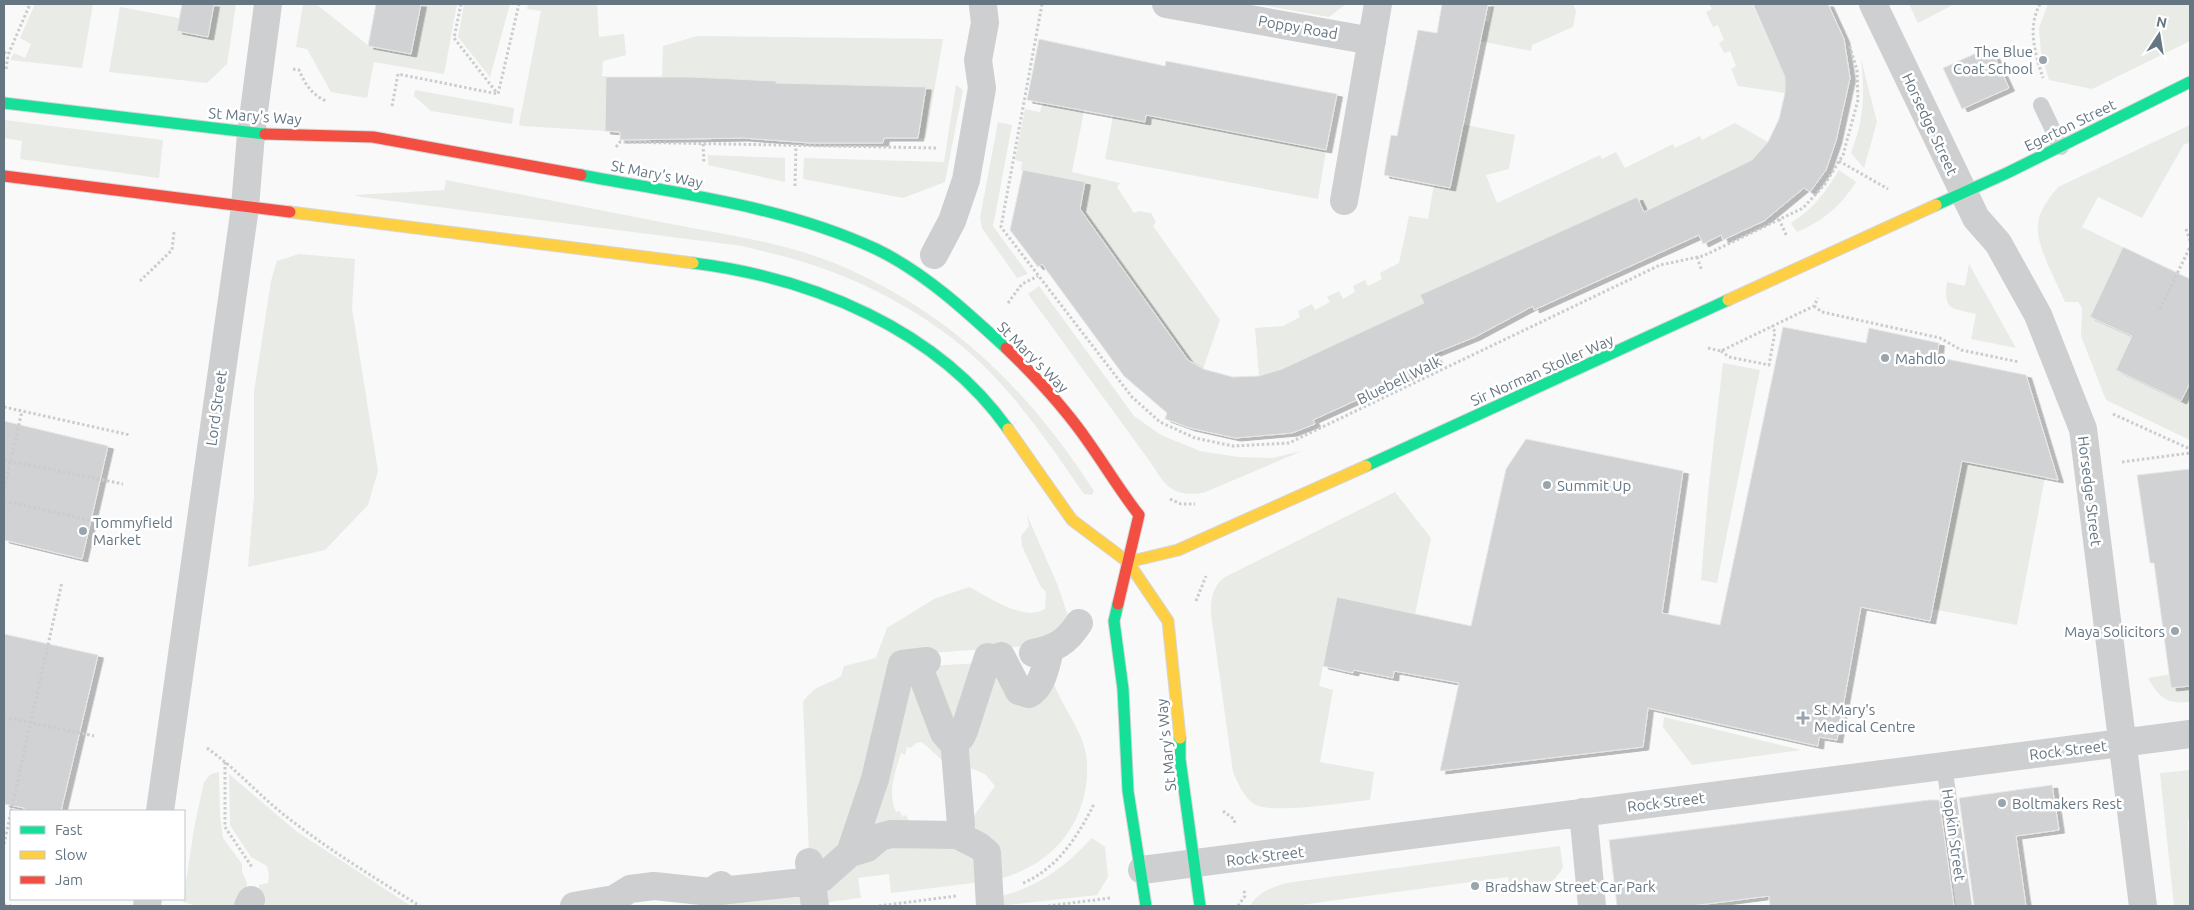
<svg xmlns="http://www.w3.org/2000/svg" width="2194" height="910" font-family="Ubuntu,sans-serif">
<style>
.green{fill:#e8ebe6}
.building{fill:#d0d2d3;stroke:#e8e8e8;filter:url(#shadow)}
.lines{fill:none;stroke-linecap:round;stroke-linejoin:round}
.fast-casing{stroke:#d5d6d7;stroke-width:13}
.slow-casing{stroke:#d5d6d7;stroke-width:13}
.jam-casing{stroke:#d5d6d7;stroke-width:13}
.path{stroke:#cbcccd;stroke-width:3;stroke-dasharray:2.5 2.5;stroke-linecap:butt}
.lane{stroke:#cecfd0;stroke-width:16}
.street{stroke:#cecfd0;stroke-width:28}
.fast{stroke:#16e098;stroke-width:11}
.slow{stroke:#ffcf43;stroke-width:11}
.jam{stroke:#f24e42;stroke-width:11}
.poi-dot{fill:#99a4ac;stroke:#fff;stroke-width:2}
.labels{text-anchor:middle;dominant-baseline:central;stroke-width:5;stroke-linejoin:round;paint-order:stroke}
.street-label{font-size:15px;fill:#657683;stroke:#fff}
.poi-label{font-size:15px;fill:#657683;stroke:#fff;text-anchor:start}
</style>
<defs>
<filter id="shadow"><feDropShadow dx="5.5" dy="3" stdDeviation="0" flood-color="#0004"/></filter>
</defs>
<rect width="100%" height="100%" fill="#f9f9f9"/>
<path class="green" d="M35,4H93L82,68L10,60L14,53L25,58L31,44L20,38Z
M214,4H236L227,64L207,83L109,72L120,7L179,18L208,36Z
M303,4H316L369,46L411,54L420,4H457L444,74L374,62L367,98L331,92L307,49L296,47Z
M464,4H510L490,77L458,37Z
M528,4H597L599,37L624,34L626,55L603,61L602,76H606L605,131L522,126L519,124L541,11L527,9Z
M1256,4H1346L1329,17Z
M1492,4H1573L1576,11L1573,27L1532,45L1531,51L1443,34L1446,14L1489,22Z
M1709,4H1752L1779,64L1835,40L1785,64V93L1738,86L1731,69L1736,66L1730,51L1724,53L1719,43L1724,40L1718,25L1713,27L1706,12L1712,9Z
M1909,4H1949L1951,6L1918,23Z
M2048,4H2190V41L2092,89L2049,80L2041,52L2039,28Z
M697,36L943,39L926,138H918L926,87L884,86L776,135V81L711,79L691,134V77H662L663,46Z
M1861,59L1877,122L1864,168L1851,153C1864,119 1865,95 1861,59Z
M1155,70L1256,85L1246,135L1326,150L1318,199L1105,159L1113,116L1145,121Z
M956,85L963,90L945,182L903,198L803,179L804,158L944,162Z
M415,90L514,108L512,124L431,111L414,96Z
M1043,102L1084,111L1072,172L1120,183L1117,187L1134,213L1138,211L1151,213L1156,222L1153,226L1220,320L1203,369L1174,352L1145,395L1129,369L1173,338L1104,242L1061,273L1085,182L1021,170L1022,162L1015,160L1025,109L1040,112Z
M1408,113L1515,135L1509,169L1486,175L1497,203L1600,155L1602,159L1616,152L1625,168L1673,144L1675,148L1700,136L1702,140L1735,123L1768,142L1748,165L1734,168L1681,194L1697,230L1660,247L1637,197L1497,319L1474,270L1421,295L1443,344L1440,347L1443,353L1435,357L1412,309L1289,367L1259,376L1255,328L1283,326L1300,317L1298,311L1312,304L1315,310L1330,302L1327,297L1339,291L1343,299L1355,292L1353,286L1365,280L1368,286L1382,279L1380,273L1399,263L1409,216L1428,219L1434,184Z
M4,120L163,140L159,178L20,159L22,141L4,138Z
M998,122L1012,125L993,226L1028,274L1017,278L982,228L980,218Z
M2190,125V143L2184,144L2142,218L2098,197L2082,227L2123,247L2090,317L2132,336L2116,370L2181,401L2190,383V440L2106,400L2081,336L2082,308L2078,302H2065C2057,282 2035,245 2038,224C2039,210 2050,197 2058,187Z
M708,155L785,158V182L708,165Z
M1839,170L1856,182C1841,206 1823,221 1797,232L1791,223C1813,209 1825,193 1839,170Z
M446,180C523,195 599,210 676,225C728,235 784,243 834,263C948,310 1027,388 1094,491L1092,495L1084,494C1055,452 1025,408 989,371C939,320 868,281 800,261C781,255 761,251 742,246L361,197L354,195L444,190Z
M299,254L355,259L352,308L378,471L368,505L325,550L248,567L254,497V392L271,281L277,261Z
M1969,264L2016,348L1971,339L1976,314C1952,308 1943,311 1947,282L1965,286Z
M1039,286L1134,416L1161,435L1200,451L1238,457L1272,458L1302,451L1203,493C1173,497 1166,487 1151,463L1028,294Z
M1723,363L1760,370L1717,583L1701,580L1709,483Z
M1962,461L2045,477L2017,625L1933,609Z
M1395,492L1431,538L1415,614L1337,598L1319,686L1333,690L1320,762L1374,772L1370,800C1347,802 1270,815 1254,804C1243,796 1238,783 1233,772L1211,614C1211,599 1212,587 1225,577Z
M1027,515L1058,586L1068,616L1051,644L891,656L892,669L868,774L839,852L824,865L809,853L803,702C816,683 825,687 841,676L844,666L876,658L887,628L934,599L969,587C989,597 1023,622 1045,609L1046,592L1041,587L1022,546L1021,536L1029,526Z
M979,663L956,729L931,666Z
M996,669L1054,684C1062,706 1077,723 1084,746C1088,760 1088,777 1085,791C1076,839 1041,869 995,880L965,829L995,786L985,774L965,766L964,745Z
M2190,671V702C2167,704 2160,699 2148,678Z
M910,675L937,736L945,763L922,742L916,743L911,748L907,747L905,755L901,753C895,774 887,791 896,812L900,811L902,817L906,815L913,830L864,845Z
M1664,717L1801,750L1692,765L1663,727Z
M2190,770V820H2188L2190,906H2174L2160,773Z
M219,772L220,816L223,838L242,864V872L247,883L245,899L237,906H198L183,902L194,828L204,782L211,774Z
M229,774L296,831L411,906H254L258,901L259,885L268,883L269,874L267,866L251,857L230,825Z
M888,838L979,849L982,882L891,893L889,874L858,878L861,898L821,903V890Z
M1092,838L1105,847L1108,877L1097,895L998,906V897C1037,888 1065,867 1092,838Z
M1560,846L1563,868C1546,892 1539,890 1511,895L1508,877L1293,906H1250C1258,892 1271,888 1286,883Z
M801,891L808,904L704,906L714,903Z"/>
<path class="building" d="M182,4H214L208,37L177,31Z
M376,4H421L411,54L368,46Z
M1442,4H1488L1450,188L1384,175L1391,135L1397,136L1418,30L1437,33Z
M1753,4H1828L1844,39L1850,78L1836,141L1826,170L1810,192L1804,188L1764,221L1723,240L1721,235L1703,244L1699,235L1534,310L1533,306L1475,337L1433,354L1438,361L1416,373L1313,420L1315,424L1292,433L1235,438L1190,428L1165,419L1167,413L1124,376L1042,264L1038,267L1010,230L1023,170L1085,182L1080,209L1188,360L1203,369L1233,377L1259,376L1282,369L1424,303L1420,295L1637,197L1644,212L1752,160L1768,142L1779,119L1785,93V77Z
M1039,39L1165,66L1166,61L1337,94L1326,150L1146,115L1145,122L1027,100Z
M1990,47L2009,88L1962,109L1943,68Z
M606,77H691L776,81V83L926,87L918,138H884L883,143H811L743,138L620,140V132L605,131Z
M2123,247L2190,279V383L2181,401L2116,370L2132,336L2090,317Z
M1783,327L1866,343L1869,328L1939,343L1937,357L2026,375L2058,480L1962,461L1930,621L1861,607L1837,740L1819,737L1818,746L1648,708L1643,747L1440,771L1459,683L1394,671L1393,678L1354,670L1353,673L1323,666L1337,597L1471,626L1506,469L1526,439L1683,471L1662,613L1720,625Z
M4,421L108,446L82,559L4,540Z
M2190,469V686L2171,688L2154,563H2150L2137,475Z
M4,634L98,655L61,811H24V808L4,804Z
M2052,785L2059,830L2016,836L2026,906H1974L1959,798Z
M1929,800H1939L1954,906H1770L1769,896L1691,906H1617L1609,840Z"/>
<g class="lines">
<g class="fast-casing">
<path id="fast" d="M4,103L265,134
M581,175C680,194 784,206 876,249C924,272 967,312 1006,348
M1936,205L2007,173L2190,82
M693,263C812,278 937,329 1008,429
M1366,466L1728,300
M1118,604L1114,621L1123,689L1128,791L1146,906
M1180,738V759L1200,906"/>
</g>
<g class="slow-casing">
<path id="slow" d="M290,212L693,263
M1728,300L1936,205
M1008,429L1072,520L1128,562L1168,621L1180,738
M1128,562L1178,550L1366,466"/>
</g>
<g class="jam-casing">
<path id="jam" d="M265,134L373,137L581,175
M4,176L290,212
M1006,348C1036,377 1065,408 1089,443C1106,467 1121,492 1139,515L1118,604"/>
</g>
<path class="path" d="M461,4L454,38L497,93
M1042,4L1001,227L1132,397L1160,422L1195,438L1233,446L1289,443L1660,265L1703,256L1776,221L1803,208L1825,184L1843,155L1858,100L1857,70L1849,44
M2040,4C2027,28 2035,53 2043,78
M4,52L8,55
M6,69L8,55L30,4
M293,69L299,70C305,84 311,94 326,101
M392,106L398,74L498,94L519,4
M703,144L704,163
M616,147L620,142L936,148
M1839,161L1888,189
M795,186L796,146
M1779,219L1787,237
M2186,229L2190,241
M1697,257L1702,271
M140,281L172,250L174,232
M1008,303L1022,284L1038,276
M1814,306L1822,312L1940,338L1961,350L2019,362
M2160,309L2190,247
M1708,348L1721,351L1814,306L1818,298
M1721,351L1729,357L1769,365L1775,332L1772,326
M4,407L130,435
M2113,414L2190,449
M4,460L123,484
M2122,462L2190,453
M4,489L22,411
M1170,499L1181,504H1195
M4,501L117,526
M1196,601L1206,576
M4,717L94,736
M207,748C235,768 257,793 283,814C326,848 373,877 420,906
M225,762V827L252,867
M11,811L62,582
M1223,811L1234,819L1235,824
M4,844L11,812
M1023,883C1057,869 1078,836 1094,804
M4,905L11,906
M879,906L956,896
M1048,906L1110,898
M1238,906L1245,896L1244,890"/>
<path class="lane" d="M2041,105L2061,147
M1944,765L1964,906"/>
<path class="street" d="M1166,4L1372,41
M1873,4L1976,218L1998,243L2038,315L2083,429L2143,906
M1344,201L1378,4
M934,255L952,221L966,180L982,88L978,60L985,23L983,6
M1033,653C1055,649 1067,642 1079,623
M1001,656L1019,691L1029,694C1043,687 1046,664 1050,650
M917,662L944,733L950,740L961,737L964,731L988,657
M160,811L245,207L251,134L268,4
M1583,812L1592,906
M957,835L979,846L987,853L990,906
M850,853L867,848L880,837L891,834L957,835L961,825L954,739
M809,862L815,906
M1142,870L2190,734
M711,892L812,881L822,878L850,853L875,779L902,664L927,661
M147,906L148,899
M248,906L251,900
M574,906L614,899L630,889L654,886L711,892L721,885"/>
<use href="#fast" class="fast"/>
<use href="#slow" class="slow"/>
<use href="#jam" class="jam"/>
</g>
<g class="poi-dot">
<circle cx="2043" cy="60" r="5"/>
<circle cx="1885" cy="358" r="5"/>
<circle cx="1547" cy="485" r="5"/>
<circle cx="83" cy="531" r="5"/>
<circle cx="2175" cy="631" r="5"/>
<path d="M1800.5 710.5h5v5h5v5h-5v5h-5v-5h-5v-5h5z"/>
<circle cx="2002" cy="803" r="5"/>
<circle cx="1475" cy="886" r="5"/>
</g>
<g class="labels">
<g class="street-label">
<text transform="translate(1298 27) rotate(10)">Poppy Road</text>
<text transform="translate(255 116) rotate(4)">St Mary's Way</text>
<text transform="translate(1930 124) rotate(65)">Horsedge Street</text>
<text transform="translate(2070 125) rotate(-26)">Egerton Street</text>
<text transform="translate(657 174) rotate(11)">St Mary's Way</text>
<text transform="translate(1033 357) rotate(45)">St Mary's Way</text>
<text transform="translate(1542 370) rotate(-24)">Sir Norman Stoller Way</text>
<text transform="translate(1399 380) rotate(-26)">Bluebell Walk</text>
<text transform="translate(216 408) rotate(-82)">Lord Street</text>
<text transform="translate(2090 491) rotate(83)">Horsedge Street</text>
<text transform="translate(1166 745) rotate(-96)">St Mary's Way</text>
<text transform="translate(2068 750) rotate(-7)">Rock Street</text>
<text transform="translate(1666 802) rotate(-7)">Rock Street</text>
<text transform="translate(1954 835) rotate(82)">Hopkin Street</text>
<text transform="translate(1265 856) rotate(-7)">Rock Street</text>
</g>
<g class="poi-label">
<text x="2033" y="51" text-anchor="end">The Blue<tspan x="2033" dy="17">Coat School</tspan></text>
<text x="1895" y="358">Mahdlo</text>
<text x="1557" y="485">Summit Up</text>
<text x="93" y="522">Tommyfield<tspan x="93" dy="17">Market</tspan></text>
<text x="2165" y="631" text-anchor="end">Maya Solicitors</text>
<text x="1814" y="709">St Mary's<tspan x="1814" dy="17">Medical Centre</tspan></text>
<text x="2012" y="803">Boltmakers Rest</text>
<text x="1485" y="886">Bradshaw Street Car Park</text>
</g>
</g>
<rect width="2194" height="910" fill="none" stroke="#657683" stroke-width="10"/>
<rect x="10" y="810" width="175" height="90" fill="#ffffff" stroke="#c1c8cd"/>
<rect x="20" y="826" width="25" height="8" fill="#16e098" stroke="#c1c8cd"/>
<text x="55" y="835" font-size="15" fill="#657683">Fast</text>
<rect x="20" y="851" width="25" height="8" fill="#ffcf43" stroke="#c1c8cd"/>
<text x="55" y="860" font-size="15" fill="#657683">Slow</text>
<rect x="20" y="876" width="25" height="8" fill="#f24e42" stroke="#c1c8cd"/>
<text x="55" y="885" font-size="15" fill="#657683">Jam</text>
<g transform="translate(2159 35) rotate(12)" stroke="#ffffff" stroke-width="4" paint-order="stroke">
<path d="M0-4L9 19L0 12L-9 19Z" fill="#657683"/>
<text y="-8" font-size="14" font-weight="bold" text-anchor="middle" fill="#657683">N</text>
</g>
</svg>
